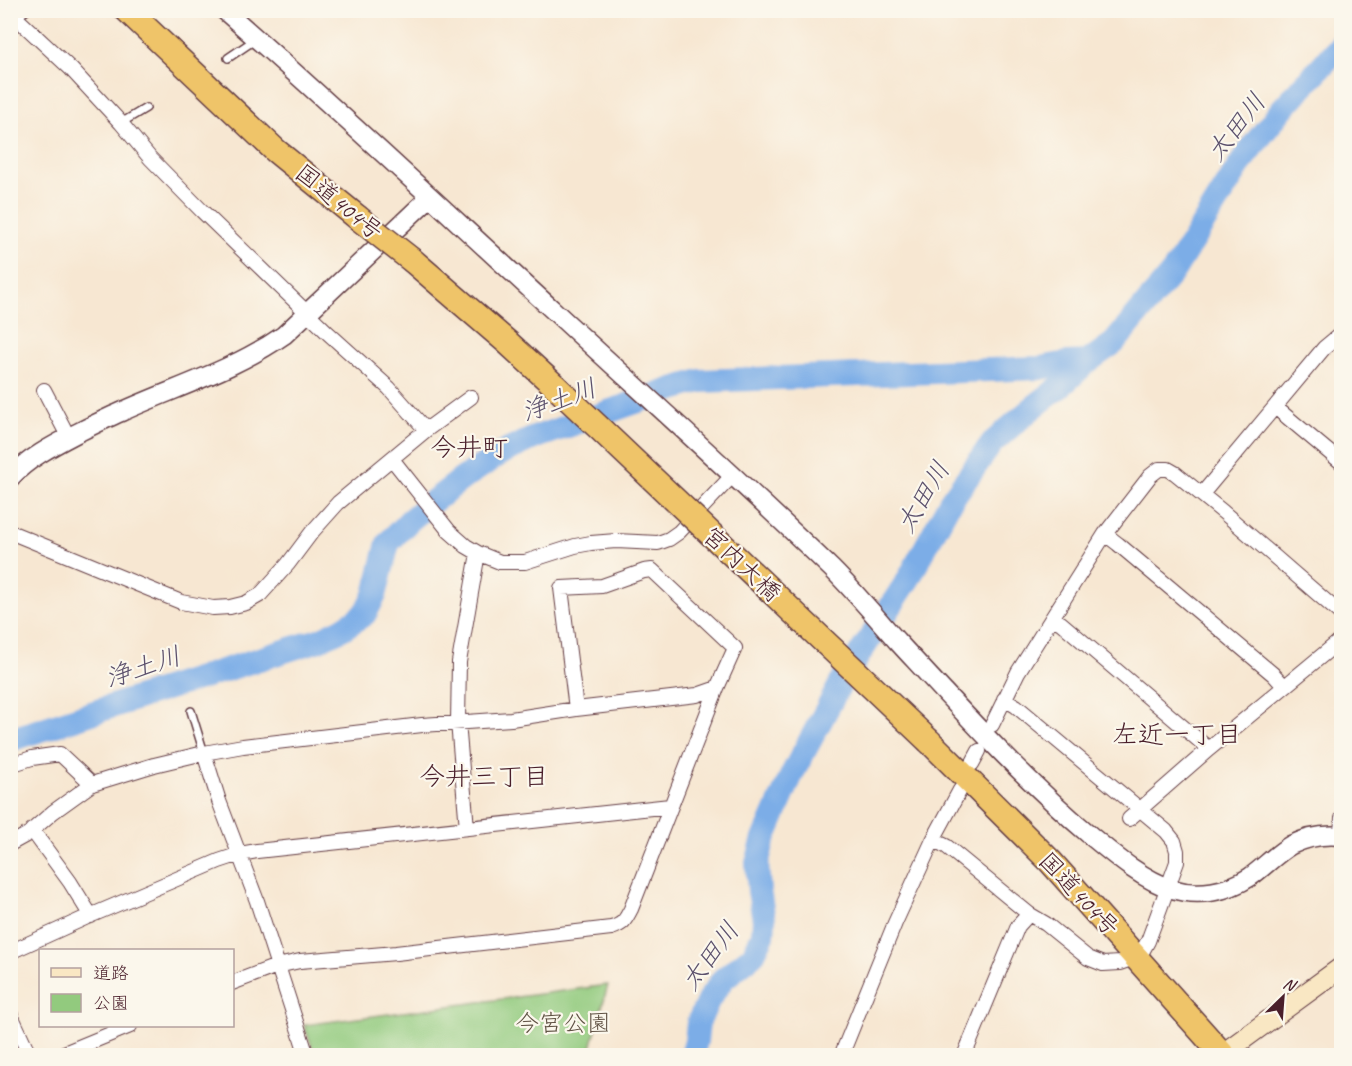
<svg xmlns="http://www.w3.org/2000/svg" width="1352" height="1066" font-family="Caveat,'Klee One',sans-serif">
<style>
.green{fill:#92ca7e;stroke:#6e7454;stroke-width:1.5}
.lines{fill:none;stroke-linecap:round;stroke-linejoin:round}
.river{stroke:#7cade7;stroke-width:24}
.service-casing{stroke:#643d44;stroke-width:10}
.minor-casing{stroke:#643d44;stroke-width:16}
.tertiary-casing{stroke:#643d44;stroke-width:21}
.secondary-casing{stroke:#643d44;stroke-width:22}
.trunk-casing{stroke:#643d44;stroke-width:27}
.service{stroke:#fff;stroke-width:7}
.minor{stroke:#fff;stroke-width:14}
.tertiary{stroke:#fff;stroke-width:18}
.secondary{stroke:#f9e7c3;stroke-width:20}
.trunk{stroke:#efc469;stroke-width:24}
.trunk-bridge-casing{stroke:#643d44;stroke-width:27;stroke-linecap:butt}
.trunk-bridge{stroke:#efc469;stroke-width:24}
.labels{text-anchor:middle;dominant-baseline:central;stroke-width:4.5;stroke-linejoin:round;paint-order:stroke}
.street-label{font-size:24px;fill:#4a1f2b;stroke:#fbf7ec}
.park-label{font-size:24px;fill:#605244;stroke:#fbf7ec}
.water-label{font-size:26px;font-style:italic;fill:#5c516d;stroke:#fbf7ec}
.neighbourhood-label{font-size:26px;fill:#4a1f2b;stroke:#fbf7ec}
</style>
<rect width="100%" height="100%" fill="#fbf7ec"/>
<filter id="ink" filterUnits="userSpaceOnUse"><feTurbulence type="fractalNoise" baseFrequency=".0167" numOctaves="2"/><feDisplacementMap in="SourceGraphic" scale="12" xChannelSelector="R" yChannelSelector="G"/><feConvolveMatrix kernelMatrix="1 2 1 2 8 2 1 2 1" color-interpolation-filters="sRGB"/></filter>
<filter id="wash" filterUnits="userSpaceOnUse"><feTurbulence type="fractalNoise" baseFrequency=".008" numOctaves="4" result="noise"/><feDisplacementMap in="SourceGraphic" scale="24" xChannelSelector="R" yChannelSelector="G"/><feGaussianBlur stdDeviation="1.35" result="paint"/><feColorMatrix in="noise" values="0 0 0 0 0 0 0 0 0 0 0 0 0 0 0 0 0 1.4 0 .05"/><feComposite in="paint" operator="in"/></filter>
<g filter="url(#wash)">
<rect width="100%" height="100%" fill="#f7e7d2"/>
<path class="green" d="M608,985L589,1055H315L304,1025Z"/>
<g class="lines">
<path class="river" d="M10,740L125,702L319,640L342,629L365,614L375,595L388,543L409,521L427,506L462,479L500,454L534,438L673,389L700,381L1041,368L1067,363L1087,362
M692,1056L696,1041L698,1023L709,999L723,979L753,955L763,935L764,920L759,891L757,863L764,839L792,774L841,683L909,578L950,502L992,443L1030,410L1061,386L1087,362L1114,343L1173,272L1246,155L1282,109L1342,44"/>
</g>
</g>
<g filter="url(#ink)">
<g class="lines">
<g class="service-casing">
<path id="service" d="M16,18L27,10
M228,58L256,39
M121,123L146,108
M191,711L204,753"/>
</g>
<g class="minor-casing">
<path id="minor" d="M10,12L71,69L121,123L150,158L202,211L328,333L389,388L426,430
M44,390L69,438
M1275,407L1342,463
M392,459L449,531L466,546L478,553L500,562H525L575,546L591,543L616,541L658,543L669,539L679,532L732,476
M1202,494L1324,348L1342,333
M10,532L181,602L213,608L230,607L246,603L260,595L288,564L312,532L338,503L426,430L471,397
M1105,534L1118,544L1274,675L1284,686
M1052,618L1061,623L1209,749
M992,725L1018,672L1105,534L1150,476L1159,469H1168L1175,473L1223,512L1342,615
M204,753L219,801L257,901L307,1056
M972,764L979,751
M10,765L32,758L60,754L92,784
M1129,819L1209,749L1342,639
M467,828L458,722L459,662L478,553
M32,830L70,882L91,916
M1341,836L1342,818
M933,840L946,846L1029,914L1046,924L1088,958L1103,964L1120,963L1137,957L1143,950L1148,941L1177,862V851L1174,841L1166,831L1016,706L1004,699
M10,844L28,834L53,812L92,784L154,765L204,753L243,746L422,725L511,719L576,709L697,695L717,688
M10,952L85,918L219,861L240,854L257,851L670,806
M232,983L277,966L300,961L396,953L611,928C624,924 625,920 631,909L717,688L735,648L652,570L644,571L602,586L561,588L576,709
M10,1013L30,1056
M57,1056L130,1026
M841,1056L895,923L933,840L960,790
M964,1056L1018,926L1029,914"/>
</g>
<g class="tertiary-casing">
<path id="tertiary" d="M224,10C336,108 444,210 554,311C647,397 741,481 832,569C855,592 876,617 897,641C959,708 1021,777 1091,836C1114,855 1143,880 1172,889C1198,897 1227,892 1250,877C1264,867 1276,854 1291,845C1307,837 1324,834 1342,836
M10,478C28,458 56,444 79,432C93,425 107,418 121,412C176,387 234,370 284,335L430,197"/>
</g>
<g class="secondary-casing">
<path id="secondary" d="M1220,1056L1342,967"/>
</g>
<g class="trunk-casing">
<path id="trunk" d="M127,10L276,151L357,217
M413,261L507,342L556,387
M929,741L1050,861L1222,1054"/>
</g>
<use href="#service" class="service"/>
<use href="#minor" class="minor"/>
<use href="#tertiary" class="tertiary"/>
<use href="#secondary" class="secondary"/>
<use href="#trunk" class="trunk"/>
<g class="trunk-bridge-casing">
<path id="trunk-bridge" d="M357,217L413,261
M556,387L929,741"/>
</g>
<use href="#trunk-bridge" class="trunk-bridge"/>
</g>
</g>
<g class="labels">
<g class="street-label">
<text transform="translate(339 202) rotate(39)">国道404号</text>
<text transform="translate(742 564) rotate(43)">宮内大橋</text>
<text transform="translate(1079 894) rotate(47)">国道404号</text>
</g>
<g class="park-label">
<text x="563" y="1023">今宮公園</text>
</g>
<g class="water-label">
<text transform="translate(1236 127) rotate(-52)">太田川</text>
<text transform="translate(559 400) rotate(-20)">浄土川</text>
<text transform="translate(923 497) rotate(-59)">太田川</text>
<text transform="translate(143 667) rotate(-18)">浄土川</text>
<text transform="translate(710 956) rotate(-53)">太田川</text>
</g>
<g class="neighbourhood-label">
<text x="469" y="447">今井町</text>
<text x="1177" y="734">左近一丁目</text>
<text x="484" y="776">今井三丁目</text>
</g>
</g>
<rect width="1352" height="1066" fill="none" stroke="#fbf7ec" stroke-width="36"/>
<rect x="39" y="949" width="195" height="78" fill="#fbf7ec" stroke="#b4a19f" stroke-width="1.5"/>
<rect x="51" y="968" width="30" height="9" fill="#f9e7c3" stroke="#b4a19f" stroke-width="1.5"/>
<text x="93" y="979" font-size="18" fill="#4a1f2b">道路</text>
<rect x="51" y="994" width="30" height="18" fill="#92ca7e" stroke="#b4a19f" stroke-width="1.5"/>
<text x="93" y="1009" font-size="18" fill="#4a1f2b">公園</text>
<g transform="translate(1283 997) rotate(25)" stroke="#fbf7ec" stroke-width="4.5" paint-order="stroke">
<path d="M0-4.5L10 22L0 15L-10 22Z" fill="#4a1f2b"/>
<text y="-9" font-size="16" font-weight="bold" text-anchor="middle" fill="#4a1f2b">N</text>
</g>
</svg>
